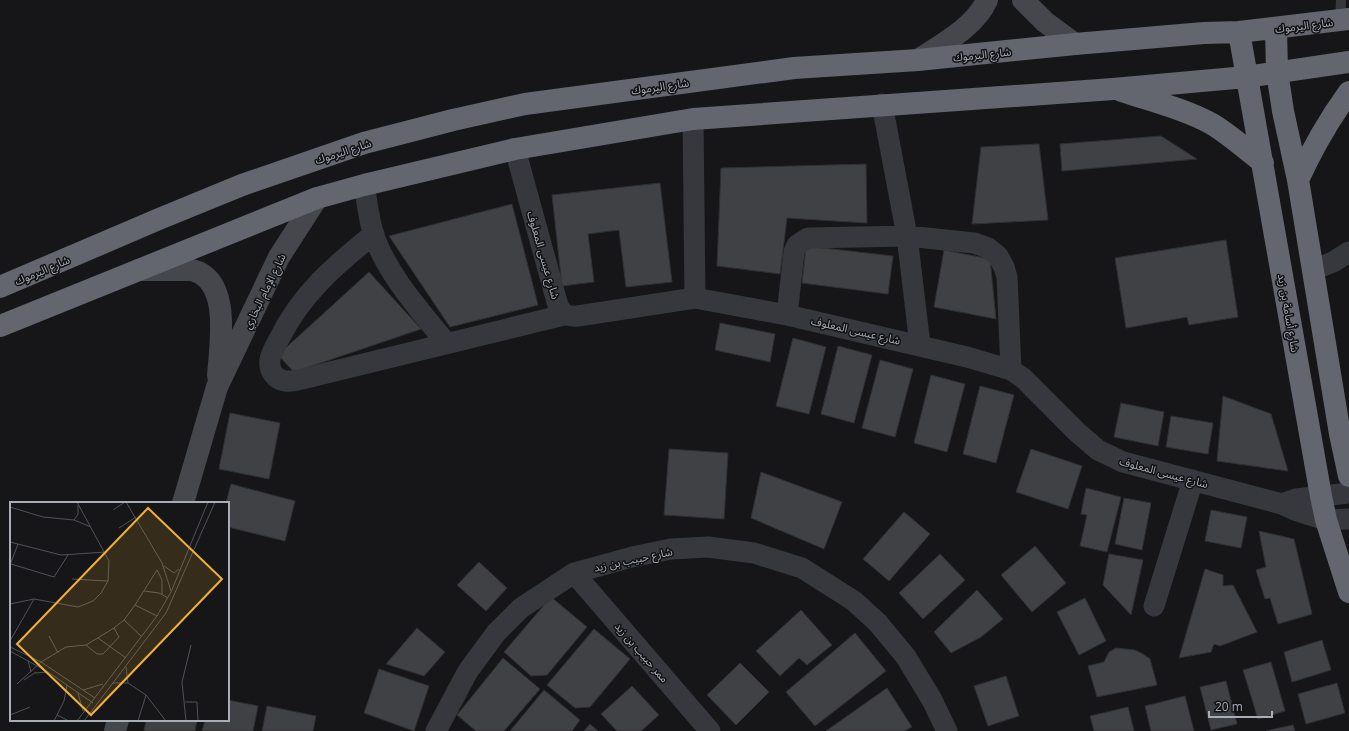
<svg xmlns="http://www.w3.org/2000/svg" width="1349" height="731" font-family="'Open Sans','Noto Sans Arabic',sans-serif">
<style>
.building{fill:#404145;stroke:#303034}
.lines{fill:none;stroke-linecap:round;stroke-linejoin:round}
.lane{stroke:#37383d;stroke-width:10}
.street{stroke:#37383d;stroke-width:21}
.secondary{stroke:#45474d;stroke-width:22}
.highway{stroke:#63666e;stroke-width:22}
.labels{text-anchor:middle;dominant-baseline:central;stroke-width:3;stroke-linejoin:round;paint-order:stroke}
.street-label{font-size:11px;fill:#a8adb8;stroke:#111113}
.inset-road{fill:none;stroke:#505258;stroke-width:1}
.view{fill:#f2b134;fill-opacity:0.15;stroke:#f2b134;stroke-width:2}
.inset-edge{fill:none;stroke:#a8adb8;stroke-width:2}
</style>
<rect width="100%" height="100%" fill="#161618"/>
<path class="building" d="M1161,136L1197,159L1062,171L1060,144Z
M1039,144L1048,220L972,224L981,147Z
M866,164L867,223L787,218L780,274L717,266L721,168Z
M660,183L672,282L626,287L619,230L588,234L594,282L562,286L552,195Z
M512,204L538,305L450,327L389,236Z
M1226,240L1238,317L1189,325L1187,317L1126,328L1115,258Z
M806,246L893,256L888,294L802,283Z
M944,250L990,259L996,319L934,307Z
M369,272L421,329L294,372L278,355Z
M720,323L775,334L770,362L715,350Z
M793,338L826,347L809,414L776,406Z
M838,346L872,355L854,423L821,414Z
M880,360L913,369L895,437L862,428Z
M931,375L965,384L947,452L914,443Z
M980,386L1014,395L996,463L963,454Z
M1223,396L1271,414L1288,471L1217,461Z
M1121,403L1164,412L1158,446L1114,437Z
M230,413L280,423L269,479L219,469Z
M1171,416L1213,423L1208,454L1166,447Z
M669,449L728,453L724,519L664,515Z
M1031,449L1082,466L1068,509L1016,492Z
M761,472L842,502L824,549L751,518Z
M231,484L295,501L285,541L228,527V503H226Z
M1086,488L1121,497L1107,552L1080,546L1087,515L1081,514Z
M1124,498L1151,503L1142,550L1115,544Z
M1211,510L1247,517L1241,548L1205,541Z
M904,512L930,534L889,581L863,559Z
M1259,531L1294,539L1312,614L1278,624L1270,598L1265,599L1256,570L1266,567Z
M1035,546L1066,583L1032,612L1001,575Z
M940,554L965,580L923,619L899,593Z
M1109,554L1143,560L1131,615L1103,585Z
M479,562L507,588L486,611L457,585Z
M1205,569L1223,575V586L1233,585L1257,632L1220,646L1214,644L1211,652L1179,658Z
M977,590L1003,619L981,637L951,653L934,632Z
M551,597L587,627L547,675L531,676L504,652Z
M1085,598L1106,641L1079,655L1057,612Z
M801,610L832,645L807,665L799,658L780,676L756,651Z
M417,628L445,652L424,676L386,664Z
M594,629L630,659L590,707L575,708L547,685Z
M855,633L886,671L815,726L786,692Z
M1322,640L1331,670L1292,682L1284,652Z
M1116,648L1135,650L1143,654L1150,659L1157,685L1097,697L1088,666L1104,662L1109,652Z
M503,658L540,689L504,731H476L457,715Z
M1271,662L1285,711L1258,719L1243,670Z
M740,663L769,692L736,725L707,695Z
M379,669L429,686L414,731L364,713Z
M1006,676L1019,716L988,726L974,686Z
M1226,681L1237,724L1211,730L1200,687Z
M1337,683L1345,713L1306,724L1298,694Z
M632,686L659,715L641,731H617L601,714Z
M887,688L912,727L904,731H826Z
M544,690L580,720L572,731H510Z
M1185,696L1194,731H1151L1145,706Z
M228,700L258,706L253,731H202L205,720H228Z
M267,706L316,716L313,731H262Z
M1128,707L1134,731H1094L1090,716Z
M146,720H197L195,731H144Z
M590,724L598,731H584Z
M1293,725L1295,731H1266Z"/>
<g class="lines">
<path class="lane" d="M1340,21L1341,0"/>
<path class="street" d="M882,104L907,236L920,345
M693,119L695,298
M515,149L557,302C560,313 566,317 578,316L695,298L787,315L967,357L1011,370L1023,378L1077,432L1098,450L1123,462L1282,504L1297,511L1326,520L1349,519
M364,185C367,202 369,220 374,236C389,277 420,310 446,343
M374,234C334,266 301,294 278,341C273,351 266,361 272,372C279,384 292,382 302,379L564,315
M1313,270L1333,262L1349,252
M787,315L794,252L797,245L808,238L907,236L974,243L988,248L998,256L1004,267L1007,277L1011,370
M1282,504L1296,499L1349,493
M574,573L710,731
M1154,606L1193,480
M436,731L468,671L496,633L521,608L574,573L632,557L671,549L708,547L754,553L802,568L854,601L878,623L906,657L932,700L947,731"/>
<path class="secondary" d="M1023,0L1045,22L1075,44
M918,60C941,45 976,26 987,0
M139,270H192C232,280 220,345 218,376
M183,503L217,387L279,257L317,198
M115,731L118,720"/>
<path class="highway" d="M1276,28L1277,72L1283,111L1298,180L1340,434L1349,476
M1239,32L1321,496L1326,520L1349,592
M1122,91C1152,101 1184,109 1212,124C1230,135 1246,149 1263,163
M1298,180C1313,147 1328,121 1349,92
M0,287L159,219L242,185L364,143L453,120L525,104L794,68L918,60L1075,44L1204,33L1239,32L1349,19
M0,326L317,198L364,185L515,149L693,119L1113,89L1246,77L1349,62"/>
</g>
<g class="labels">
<g class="street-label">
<text transform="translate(1304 25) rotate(-7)">شارع اليرموك</text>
<text transform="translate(982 54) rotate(-6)">شارع اليرموك</text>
<text transform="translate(660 86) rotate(-8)">شارع اليرموك</text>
<text transform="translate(343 151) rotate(-18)">شارع اليرموك</text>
<text transform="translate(544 255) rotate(74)">شارع عيسى المعلوف</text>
<text transform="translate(42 270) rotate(-23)">شارع اليرموك</text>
<text transform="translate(264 291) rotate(-64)">شارع الإمام البخاري</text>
<text transform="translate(1289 313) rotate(80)">شارع أسامة بن زيد</text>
<text transform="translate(856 330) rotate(13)">شارع عيسى المعلوف</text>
<text transform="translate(1164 472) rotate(15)">شارع عيسى المعلوف</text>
<text transform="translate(633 559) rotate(-12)">شارع حبيب بن زيد</text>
<text transform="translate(642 652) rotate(49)">ممر حبيب بن زيد</text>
</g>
</g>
<g transform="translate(10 502)">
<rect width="219" height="219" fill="#161618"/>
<path class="inset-road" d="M116,0L152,61L161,89M0,5L33,15L64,18L81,25M103,8L115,0M64,18L68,12V3M109,26L126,15M0,40L51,53L96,50M1,62L44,75L58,53M0,63L8,42M154,64L164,71L169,67M62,77L98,79M134,89L149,91L158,96M0,102L24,97L68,105L83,99L91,91L98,79L99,59L67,0M125,103L147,68L152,78V92M114,118L132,135M39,134L48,151M88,136L116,156M0,139L24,97M76,143L87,152H93L109,135L104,126M0,145L31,160L85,196M0,149L38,170L83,201M18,158L21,170M116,165L118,181M25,171L38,170M14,178L26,170M103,181H118L136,193L156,219M7,182L31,160L56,145L76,143L104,126L114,118L125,103L147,114M73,188L93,182M68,191L73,209M175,200H187L188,219M0,213L20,205M47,213L59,219M44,219L54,199L57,183M67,219L147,114L161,90L198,0M74,219L156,111L205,0M128,219L136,193M176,219L172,180L181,143"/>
<path class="view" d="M138,6L212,77L81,213L7,142Z"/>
<rect width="219" height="219" class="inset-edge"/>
</g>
<path d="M1209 711v6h63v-6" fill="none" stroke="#a8adb8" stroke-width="2"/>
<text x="1215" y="711" font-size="12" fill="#a8adb8" stroke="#111113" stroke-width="3" paint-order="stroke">20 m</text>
</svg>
